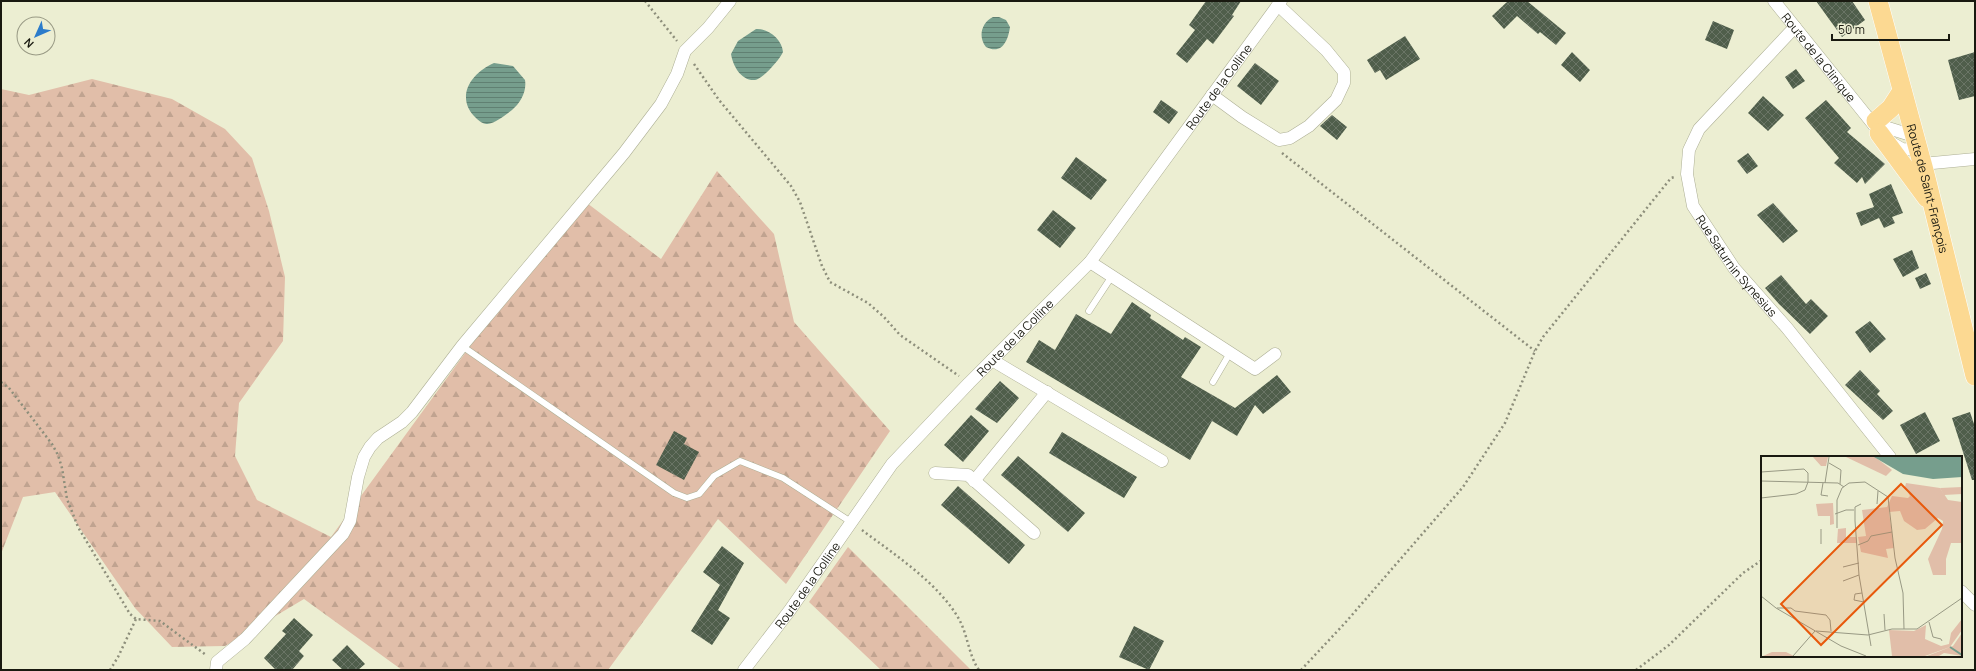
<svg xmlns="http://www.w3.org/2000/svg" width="1976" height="671" font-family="Manrope,sans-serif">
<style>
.forest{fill:url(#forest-firs)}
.water{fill:url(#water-rules)}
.building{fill:url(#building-cross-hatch)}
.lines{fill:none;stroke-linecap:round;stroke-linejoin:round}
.service-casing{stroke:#adaf95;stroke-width:7}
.minor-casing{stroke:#adaf95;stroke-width:13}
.primary-casing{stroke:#fff;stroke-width:20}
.path{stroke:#8d8e7b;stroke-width:2.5;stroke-dasharray:2 3;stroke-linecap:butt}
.service{stroke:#fff;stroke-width:6}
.minor{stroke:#fff;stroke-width:12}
.primary{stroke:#fcd992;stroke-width:19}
.labels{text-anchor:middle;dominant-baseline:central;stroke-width:4;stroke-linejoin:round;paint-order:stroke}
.street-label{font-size:12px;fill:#191910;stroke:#eceed2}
.inset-river{fill:none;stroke:#769e8d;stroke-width:2}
.inset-road{fill:none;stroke:#989984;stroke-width:1}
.view{fill:#e8590c;fill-opacity:0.15;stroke:#e8590c;stroke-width:2}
.inset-edge{fill:none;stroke:#191910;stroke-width:2}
</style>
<defs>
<pattern id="forest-firs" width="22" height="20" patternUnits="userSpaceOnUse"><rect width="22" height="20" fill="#e1bea9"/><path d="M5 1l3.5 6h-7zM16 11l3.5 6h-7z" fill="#c0a390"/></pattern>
<pattern id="water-rules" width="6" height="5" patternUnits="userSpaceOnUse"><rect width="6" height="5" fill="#769e8d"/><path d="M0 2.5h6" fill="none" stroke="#608072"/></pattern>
<pattern id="building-cross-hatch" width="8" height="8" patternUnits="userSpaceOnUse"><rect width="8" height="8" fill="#4f5e4b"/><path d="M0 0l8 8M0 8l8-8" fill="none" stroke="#6a7566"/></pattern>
</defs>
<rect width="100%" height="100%" fill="#eceed2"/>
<path class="forest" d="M92,79L172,99L225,129L252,158L269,211L285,277L283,341L239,403L235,456L257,500L331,537L579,197L661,259L717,171L774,234L794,322L890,431L786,584L718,519L608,670H402L304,599L225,646L172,647L135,608L55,492L23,497L1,554V89L29,95Z
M848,547L971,670H881L809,602Z"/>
<path class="water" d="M993,17H999L1006,20L1010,27C1008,41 1002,55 986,47C978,37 981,23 993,17Z
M756,29C768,28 782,39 783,52C780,59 763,79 755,80C741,81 733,66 731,54L738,41Z
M494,63L513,66L525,80C527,92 520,103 512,110C505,115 496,123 487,124C482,124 478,120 474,116C455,95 473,72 494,63Z"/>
<path class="building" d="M1206,1H1241L1232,15L1234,16L1213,44L1207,39L1187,63L1176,54L1195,30L1189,25Z
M1508,1H1527L1566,33L1556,45L1540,32L1538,34L1517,16L1504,29L1492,16Z
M1816,1H1852L1865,20L1842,37Z
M1713,21L1734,30L1727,49L1705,40Z
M1405,36L1420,59L1386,80L1380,70L1375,73L1367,60Z
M1572,52L1590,70L1580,82L1561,65Z
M1975,52V96L1959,100L1948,60Z
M1255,63L1279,81L1261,105L1237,86Z
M1796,69L1805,81L1793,89L1785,77Z
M1763,96L1784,115L1768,131L1748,113Z
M1161,100L1178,112L1169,124L1153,112Z
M1826,100L1851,128L1847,132L1885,164L1865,184L1862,177L1857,183L1834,163L1839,158L1805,118Z
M1332,115L1347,127L1337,140L1320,126Z
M1748,153L1758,166L1747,174L1737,161Z
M1076,157L1107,180L1091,200L1061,178Z
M1891,184L1903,213L1892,217L1895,223L1884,228L1879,218L1861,226L1856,213L1874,207L1869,194Z
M1773,203L1798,231L1783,243L1757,215Z
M1053,210L1076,228L1060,248L1037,230Z
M1912,250L1919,268L1903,277L1893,259Z
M1926,273L1931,284L1920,289L1915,278Z
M1781,275L1806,304L1811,299L1828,316L1810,334L1779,304L1765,288Z
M1132,302L1151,315L1150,318L1183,340L1185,337L1201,347L1181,377L1235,408L1277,375L1291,392L1263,414L1255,405L1237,436L1212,421L1190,460L1026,362L1039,340L1055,350L1076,314L1111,334Z
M1870,321L1886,339L1870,353L1855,332Z
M1860,370L1880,391L1877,394L1893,411L1883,420L1845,385Z
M1000,381L1019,398L997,423L975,409Z
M1925,412L1940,441L1916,454L1900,425Z
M1970,412L1975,427V480H1972L1952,418Z
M971,415L989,431L963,462L944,445Z
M674,431L687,438L684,444L699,452L684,480L656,465Z
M1062,432L1137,477L1124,498L1049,453Z
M1018,456L1085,513L1068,532L1001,475Z
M958,486L1025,545L1009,564L941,505Z
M722,546L744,563L718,610L730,618L712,645L691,631L720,585L703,572Z
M294,618L313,635L299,651L304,656L292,670H276L264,658L286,634L282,631Z
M1134,626L1164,641L1149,670L1119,657Z
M347,645L365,664L358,670H343L332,660Z"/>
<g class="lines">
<g class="service-casing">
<path id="service" d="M1089,311L1112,276
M462,346L674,493L687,498L699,494L714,476L740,461L783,478L851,522
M1213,382L1230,353"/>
</g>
<g class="minor-casing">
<g id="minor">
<path id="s1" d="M1774,1L1877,129"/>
<path id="s2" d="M1795,27L1699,129L1689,150L1687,174L1693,206L1734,268L1787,328L1890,457"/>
<path d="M1212,95L1242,117L1279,140L1290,138L1309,126L1336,100L1344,83V72L1326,50L1278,5"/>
<path d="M1871,118L1888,128L1914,136"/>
<path d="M1890,142L1902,149L1918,150"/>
<path d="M1922,164L1975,159"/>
<path d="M1090,262L1255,369L1275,354"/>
<path d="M992,360L1162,461"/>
<path d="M935,473L968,475L1034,533"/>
<path d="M974,481L1047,392"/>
<path d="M1961,591L1975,605"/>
<path d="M216,670L217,662L245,639L343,534L350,521L358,477L364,457L370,447L378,438L402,422L412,412L462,346L624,153L661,104L677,74L685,51L708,28L730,1"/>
<path id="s3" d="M744,670L790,610L892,464L969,383L1090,262L1281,1"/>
</g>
</g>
<g class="primary-casing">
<g id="primary">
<path id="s4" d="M1878,1L1925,174L1975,376"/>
<path d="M1876,121L1891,108L1902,91"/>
<path d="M1879,133L1927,198"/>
</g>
</g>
<path class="path" d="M645,1L677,41
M694,64L719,100L791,186L800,202L822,266L830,282L868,303L884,317L900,335L959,376
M1282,153L1535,351
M1,382L9,388L52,444L58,455L62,468L67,499L78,527L130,614L136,619L160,621L206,655
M862,530C895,555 940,584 960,621C968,637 969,656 979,670
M110,670L118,657L136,619
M1301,670L1345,623L1463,487L1505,423L1535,351L1543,337L1671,178L1675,177
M1636,670L1669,645L1743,573L1762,560"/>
<use href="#service" class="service"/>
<use href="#minor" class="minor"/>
<use href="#primary" class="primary"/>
</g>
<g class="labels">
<g class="street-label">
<text stroke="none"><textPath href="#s1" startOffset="72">Route de la Clinique</textPath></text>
<text stroke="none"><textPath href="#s3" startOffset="754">Route de la Colline</textPath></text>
<text stroke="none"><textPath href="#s4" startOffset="194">Route de Saint-François</textPath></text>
<text stroke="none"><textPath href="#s2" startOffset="294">Rue Saturnin Synesius</textPath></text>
<text stroke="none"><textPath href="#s3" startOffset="430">Route de la Colline</textPath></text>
<text stroke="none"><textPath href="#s3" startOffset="106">Route de la Colline</textPath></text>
</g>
</g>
<g transform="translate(1761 456)">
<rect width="201" height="201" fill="#eceed2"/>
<path d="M52,1H67L65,10H60ZM201,31V38L183,39L179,32Z" fill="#e1bea9"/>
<path d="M145,27L179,32L187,44L201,46V87H190L185,103V119H172L167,103L181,73L182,65L177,62L164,73L156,74L143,65L139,55L128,56L133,92L125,93L127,102L100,96L97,81L105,80L101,54L126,51L131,40L147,42L149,40L144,31ZM72,47L73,68L69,69V60H57L55,48ZM85,72V81H95L96,87H76L77,73ZM201,163V174L189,191L164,200H131L128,174L153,175L165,169L164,183L180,190L188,188L190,177ZM201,177V200L183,197L178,200H166L192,190ZM11,196H25L33,200H2Z" fill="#e1bea9"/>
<path d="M85,1H114L131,14L125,20Z" fill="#e1bea9"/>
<path d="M113,1H201V21L172,23L142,18Z" fill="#769e8d"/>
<path class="inset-river" d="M189,191L201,199"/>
<path class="inset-road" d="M68,7L80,14L79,28M0,16L43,13L47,17V26L44,34L35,38L0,42M0,25L77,27L83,31M62,27L60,39L67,40M64,27L68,1M100,48L94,51V65L98,119L110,190M116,48L117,35M74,58L85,54H93M76,72V44L81,32L88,27L104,26L127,41L134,102L142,137L143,173M60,73V88M97,89L107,85L110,80L131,76M82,111L98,107M82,125L98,119M101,137L94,138L93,144L103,146M0,140L15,152L80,190L105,200M16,152H30L34,155L65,159L69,164L70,175M123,158L124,174M168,166L172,181L180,183L181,185M55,175L107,179L131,173H156L201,142M32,200L54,175"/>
<path class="view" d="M140,28L181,69L60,189L20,148Z"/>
<rect width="201" height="201" class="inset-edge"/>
</g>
<rect width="1976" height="671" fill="none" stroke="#191910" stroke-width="4"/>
<g transform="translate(36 36) rotate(225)"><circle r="19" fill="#eceed2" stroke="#989984"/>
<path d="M0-3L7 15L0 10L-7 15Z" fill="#2c7ccb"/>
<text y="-6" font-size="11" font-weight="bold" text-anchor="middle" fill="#191910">N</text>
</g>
<path d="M1832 34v6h117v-6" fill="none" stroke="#191910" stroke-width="2"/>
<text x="1838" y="34" font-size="12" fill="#191910" stroke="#eceed2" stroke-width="3" paint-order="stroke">50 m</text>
</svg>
